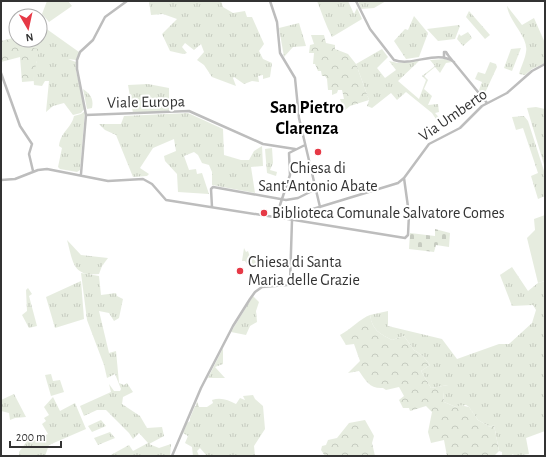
<svg xmlns="http://www.w3.org/2000/svg" width="546" height="457" font-family="'Alegreya Sans',sans-serif">
<style>
.grass{fill:url(#grass-tufts)}
.forest{fill:url(#forest-crowns)}
.cemetery{fill:url(#cemetery-stones)}
.pitch{fill:#e6ecdf}
.lines{fill:none;stroke-linecap:round;stroke-linejoin:round}
.secondary{stroke:#bdbdbd;stroke-width:2.5}
.poi-dot{fill:#e63946;stroke:#fff;stroke-width:1.5}
.labels{text-anchor:middle;dominant-baseline:central;stroke-width:4;stroke-linejoin:round;paint-order:stroke}
.street-label{font-size:16px;fill:#333;stroke:#fff}
.poi-label{font-size:16px;fill:#333;stroke:#fff;text-anchor:start}
.quarter-label{font-size:18px;font-weight:bold;fill:#000;stroke:#fff}
</style>
<defs>
<pattern id="grass-tufts" width="24" height="20" patternUnits="userSpaceOnUse"><rect width="24" height="20" fill="#e6ecdf"/><path d="M3 7l-1-3M5 7V3M7 7l1-3M15 17l-1-3M17 17v-4M19 17l1-3" fill="none" stroke="#c6cbc0"/></pattern>
<pattern id="forest-crowns" width="20" height="18" patternUnits="userSpaceOnUse"><rect width="20" height="18" fill="#e6ecdf"/><path d="M2 6a3 3 0 1 1 6 0M12 15a3 3 0 1 1 6 0" fill="none" stroke="#c6cbc0"/></pattern>
<pattern id="cemetery-stones" width="16" height="16" patternUnits="userSpaceOnUse"><rect width="16" height="16" fill="#e6ecdf"/><path d="M2 7V4a2 2 0 0 1 4 0v3zM10 15v-3a2 2 0 0 1 4 0v3z" fill="#c6cbc0"/></pattern>
</defs>
<rect width="100%" height="100%" fill="#fff"/>
<path class="grass" d="M149,1H221L223,7L233,13L245,11L247,17H252L264,44L259,51L263,59L272,63L270,77L263,79V75L258,76L259,82L252,81L244,84L234,77L233,78L236,86L212,77L204,65L197,60L204,52L201,44L194,50L185,43L182,47L187,53L183,54L170,51L162,34L177,19L163,14L151,15Z
M317,1H348L354,14L357,8L362,19L332,37C326,26 322,13 317,1Z
M358,1H386L374,8L361,9Z
M507,6L522,25L534,18L545,43V63L532,69L525,75L519,74C521,67 525,59 526,52C529,37 509,22 507,6Z
M469,11L490,35L485,39L466,17Z
M414,16L428,33L419,57L406,59L394,41L405,29L408,30Z
M299,23L306,46L293,47L284,57L279,28Z
M41,25L79,52L76,60L68,59L76,62V71L85,108L81,113L73,115L64,103L53,106L46,112L49,81H45L42,86L34,85L33,72L37,61L28,47L29,42L32,40H40Z
M459,25L460,26L455,39L438,41L427,29Z
M468,32L472,38L463,46L457,39L459,34L461,36Z
M521,48L512,71L504,68L511,49Z
M382,49L388,57L377,68L385,78L396,70L389,61L398,63L419,61L398,81L419,99L426,80L422,76L435,66L430,60L445,59L452,62L446,63L440,73L435,67L424,76L428,80L424,89L432,96L428,105L438,104L439,112L435,113L446,125L441,127L432,113L406,92L397,100L391,93L372,108L367,106L369,100L356,64Z
M490,62L496,64L497,67L484,95L479,90L482,82L475,79L478,72L485,74Z
M148,84L169,88V112L133,113L128,85Z
M83,89C90,94 94,98 92,108L87,109Z
M536,107L545,109V168L527,108Z
M85,111L80,170L77,172L60,169L58,167L62,148L59,146C61,131 71,129 74,116L81,114Z
M188,113L223,129L224,155L241,160H249L254,151L262,146L263,166L251,167L255,193L212,185V172L209,165L202,163L198,155L194,152L184,156L189,170L196,169L197,174L202,173L209,194L178,192L177,174L165,161L164,156L176,151L174,139L153,148L140,168L149,174L147,176L133,177L116,135L105,130L99,124H121L124,116Z
M524,116L528,121L545,174V196L538,199L531,176L538,173L523,128L516,130L512,117Z
M272,148L273,163L270,170L277,172L276,176L267,173L265,149Z
M67,240L81,255L108,258L102,266L99,274C72,277 73,261 67,240Z
M512,267L528,291L538,283L545,281V431L526,438L529,454L514,456L513,454L511,456H502V452L499,451L494,425L490,427L478,420L469,407L466,405L456,407L444,402L443,392L448,385L431,388L421,371L430,365L423,356L414,350L404,336L392,340C379,333 373,331 370,315L388,311V326L442,339L457,359L499,344H509L532,323L536,310L533,305L512,306L500,275Z
M81,273L99,276L101,295L116,293L117,296L123,299L119,318L114,321L109,313L99,311L109,353L116,351L119,383L124,385L127,383L133,392L123,397L122,404L140,416L147,428L162,427L164,436L149,444L159,448L171,444L170,456H109L129,445L133,451L148,443L139,433L133,439L129,433L106,410H97L84,416L80,406L111,392L109,384L114,391H120L121,389L115,374L107,378L104,365L87,320Z
M81,281L84,319L55,328L46,297Z
M28,288L32,294L29,296L37,326L29,328L22,315L27,311L26,290Z
M253,296L259,302L256,311L257,322L250,326L246,335L231,332Z
M223,348V364L215,367L225,378H208Z
M51,374L53,381L60,380L64,392L51,396L45,375Z
M14,394L26,417L15,418L10,420L9,413L1,411V400Z
M253,395L255,399L263,406L265,429L254,446L255,456H207L200,448L197,451L199,456H193L192,447L185,443L188,436L183,433L187,423L190,421V418L195,406H196L197,401L199,407H207L213,403L212,400C221,397 228,400 236,404L240,398L245,400L243,396Z
M53,397L60,411L75,403L86,429L49,445L45,456H19V452L27,441H33L48,434L42,424L46,421L44,418L49,415L44,407Z
M101,420L106,426L92,432L88,426Z
M110,432L115,438L98,445L94,438Z"/>
<path class="forest" d="M16,33V40H32L29,42L28,47L38,49C39,61 33,69 34,81L22,82L20,57L1,62V41L13,38Z
M311,35H324L326,43L335,45V49L348,54L356,64L369,100L350,106L344,111L340,99H344L342,90H338L337,93L332,95V90H328L327,79L325,76H322L321,71H318L315,64H313L314,53H309L310,45L314,44Z
M370,315C373,331 379,333 392,340L404,336L414,350L423,356L430,365L421,371L431,388L448,385L447,391L443,392L444,402L456,407L460,405L469,407L478,420L490,427L494,425L499,451L494,456H447L444,440L431,443L428,432L432,412L426,406L410,411L409,408H403L399,400L404,396L399,387L386,390L383,388C370,389 366,381 359,371L348,373L360,361L354,344L346,345L340,335C350,330 361,318 370,315Z
M365,420L374,436L372,443L375,456H325L321,450L322,446L326,445L328,440L337,438L349,423Z"/>
<path class="cemetery" d="M435,229L450,233L449,247L436,245L434,252L409,249L410,233L435,236Z"/>
<path class="pitch" d="M47,1H68L72,6L49,22L42,14Z
M545,215V281L538,283L527,238L535,230L534,219Z
M244,248L246,252L248,251L250,257L251,256L258,264L254,267H249L245,261H242Z"/>
<g class="lines">
<path class="secondary" d="M270,1L277,22L280,53L295,78L299,118L320,207
M356,1L370,29L394,60C413,67 437,49 454,62
M1,2V1
M447,54L487,103
M444,57V52H446L448,55
M1,73L20,126L32,144L29,154L33,171
M86,115L189,111L263,144L295,149
M81,174L86,115L77,69V60L80,52L93,40L105,17L127,1
M1,180L15,179L38,170L47,169L108,181L143,179L152,184L166,200L274,217L290,216L398,183L404,178L429,144L460,128L482,106L507,93L532,71L545,64
M212,207L211,189L213,187L286,200L298,198L316,189
M279,217V208L290,175L289,153L305,145
M282,218L405,238L408,235L409,214L404,178
M172,456L201,388L233,326L250,299L255,292L262,287L287,285L290,283L292,220"/>
</g>
<g class="poi-dot">
<circle cx="318" cy="152" r="4"/>
<circle cx="264" cy="213" r="4"/>
<circle cx="240" cy="271" r="4"/>
</g>
<g class="labels">
<g class="street-label">
<text transform="translate(146 102) rotate(-1)">Viale Europa</text>
<text transform="translate(453 115) rotate(-35)">Via Umberto</text>
</g>
<g class="poi-label">
<text x="318" y="168" text-anchor="middle">Chiesa di<tspan x="318" dy="18">Sant'Antonio Abate</tspan></text>
<text x="272" y="213">Biblioteca Comunale Salvatore Comes</text>
<text x="248" y="262">Chiesa di Santa<tspan x="248" dy="18">Maria delle Grazie</tspan></text>
</g>
<g class="quarter-label">
<text x="307" y="108">San Pietro<tspan x="307" dy="21">Clarenza</tspan></text>
</g>
</g>
<rect width="546" height="457" fill="none" stroke="#333333" stroke-width="4"/>
<g transform="translate(28 28) rotate(171)"><circle r="19" fill="#ffffff" stroke="#adadad"/>
<path d="M0-3L7 15L0 10L-7 15Z" fill="#e63946"/>
<text y="-6" font-size="11" font-weight="bold" text-anchor="middle" fill="#333333">N</text>
</g>
<path d="M10 441v6h51v-6" fill="none" stroke="#333333" stroke-width="2"/>
<text x="16" y="441" font-size="12" fill="#333333" stroke="#ffffff" stroke-width="3" paint-order="stroke">200 m</text>
</svg>
